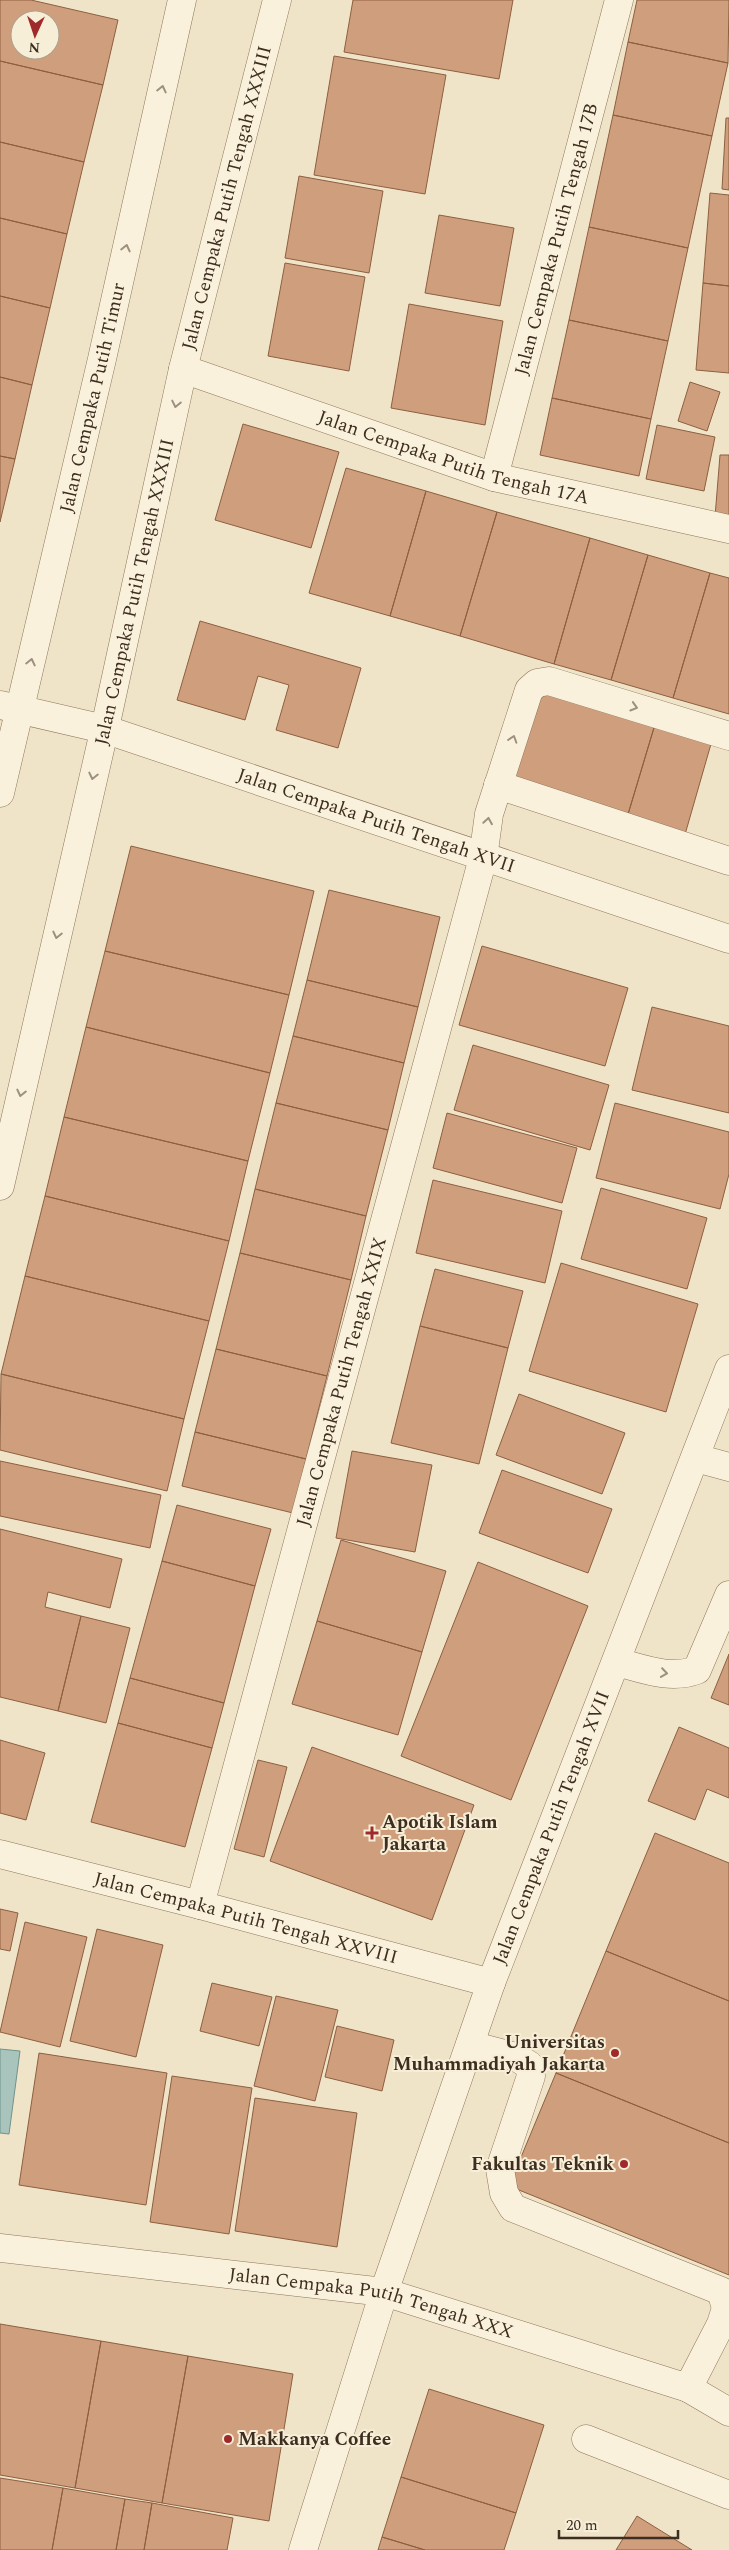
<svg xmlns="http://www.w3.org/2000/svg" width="729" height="2550" font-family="Spectral,serif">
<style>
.water{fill:#a9c4bc;stroke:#6f938a}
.building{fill:#cf9f7d;stroke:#8d5f41;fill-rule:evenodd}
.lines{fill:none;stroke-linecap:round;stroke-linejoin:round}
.minor-casing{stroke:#8d765c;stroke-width:29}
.minor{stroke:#faf1dc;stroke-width:28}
.oneway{stroke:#9c907e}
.poi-dot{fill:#9e2a2b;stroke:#f7eed8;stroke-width:2}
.labels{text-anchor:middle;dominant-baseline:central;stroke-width:4;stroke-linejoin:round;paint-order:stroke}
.street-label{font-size:19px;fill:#3d2e20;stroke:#f7eed8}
.poi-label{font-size:19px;font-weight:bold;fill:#3d2e20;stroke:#f7eed8;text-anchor:start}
</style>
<rect width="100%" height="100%" fill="#f0e4c8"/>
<path class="water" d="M0,2049L20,2051L9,2134L0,2133Z"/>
<path class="building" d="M0,0H31L118,20L103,85L0,61ZM20,20H50V50H20Z
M353,0H513L499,79L344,52Z
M637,0H729L728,63L628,42Z
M628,42L728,63L712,136L613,115Z
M334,56L446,75L425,194L314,175Z
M0,61L103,85L84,162L0,142Z
M613,115L712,136L688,248L589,227Z
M726,118H729V190L722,189Z
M0,142L84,162L67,234L0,218Z
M299,176L383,191L369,273L285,258Z
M710,193L729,195V286L703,283Z
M439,215L514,228L500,306L425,293Z
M0,218L67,234L50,308L0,296Z
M589,227L688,248L668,341L569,320Z
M285,263L365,277L349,371L268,356Z
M703,283L729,286V373L696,370Z
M0,296L50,308L32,385L0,377Z
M409,304L503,321L485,425L391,408Z
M569,320L668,341L651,419L552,398Z
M0,377L32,385L15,459L0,456Z
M690,382L720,392L707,431L678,421Z
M552,398L651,419L639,476L540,455Z
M243,424L339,452L311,548L215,520Z
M657,425L715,437L704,491L646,479Z
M720,455H729V518L715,517Z
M0,456L15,459L0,522Z
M346,468L426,491L390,616L309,593Z
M426,491L497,512L460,636L390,616Z
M497,512L590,538L554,664L460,636Z
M590,538L648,555L611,680L554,664Z
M648,555L710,573L673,698L611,680Z
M710,573L729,578V714L673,698Z
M200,621L361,668L338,748L276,730L289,685L258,676L245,720L177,700Z
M539,687L656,721L626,821L509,788Z
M656,721L713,737L684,838L626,821Z
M131,846L314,891L289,995L105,951Z
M329,890L440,917L418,1007L307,980Z
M482,946L628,988L605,1066L459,1025Z
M105,951L289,995L270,1073L86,1027Z
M307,980L418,1007L404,1063L293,1036Z
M652,1007L729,1026V1113L632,1090Z
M86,1027L270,1073L248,1161L64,1117Z
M293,1036L404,1063L388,1130L276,1103Z
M473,1045L609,1085L590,1150L454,1110Z
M276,1103L388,1130L366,1216L255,1189Z
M615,1103L729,1132V1174L720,1209L596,1178Z
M447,1113L577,1148L562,1203L433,1168Z
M64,1117L248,1161L229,1241L45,1196Z
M433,1180L562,1211L545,1283L416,1253Z
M601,1188L707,1218L687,1289L581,1259Z
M255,1189L366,1216L351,1280L240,1253Z
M45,1196L229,1241L209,1321L25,1276Z
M240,1253L351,1280L327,1376L216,1349Z
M561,1263L698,1304L666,1412L529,1371Z
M435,1269L523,1291L508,1348L420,1326Z
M25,1276L209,1321L184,1419L1,1374Z
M420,1326L508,1348L479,1464L391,1443Z
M216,1349L327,1376L306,1459L195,1432Z
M1,1374L184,1419L167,1491L0,1450Z
M519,1394L625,1433L602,1494L496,1455Z
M195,1432L306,1459L293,1513L182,1486Z
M352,1451L432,1465L415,1552L336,1538Z
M0,1461L161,1495L150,1548L0,1516Z
M502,1470L612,1509L588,1573L479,1533Z
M177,1505L271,1529L255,1586L162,1561Z
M0,1529L122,1559L110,1608L48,1592L45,1607L81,1616L58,1711L0,1697Z
M341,1540L446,1571L422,1652L317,1621Z
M162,1561L255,1586L224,1703L130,1678Z
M478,1562L588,1606L511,1800L401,1756Z
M81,1616L130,1628L106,1723L58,1711Z
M317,1621L422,1652L398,1735L292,1704Z
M729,1654V1705L711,1698Z
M130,1678L224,1703L212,1748L118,1723Z
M118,1723L212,1748L185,1847L91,1822Z
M679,1727L729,1748V1798L707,1789L695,1820L648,1801Z
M0,1740L45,1753L26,1820L0,1813Z
M312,1747L474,1805L432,1920L270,1861Z
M258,1760L287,1767L264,1857L234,1849Z
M655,1833L729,1863V2001L606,1951Z
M0,1909L18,1913L10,1951L0,1949Z
M25,1922L87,1937L60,2047L0,2032Z
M97,1929L163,1945L136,2057L70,2041Z
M606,1951L729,2001V2143L556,2073Z
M212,1983L272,1997L259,2046L200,2031Z
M276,1996L338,2010L315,2101L254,2086Z
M337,2026L394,2040L382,2091L325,2077Z
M39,2053L167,2073L146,2205L19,2185Z
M556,2073L729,2143V2275L509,2186Z
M172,2076L252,2088L229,2234L150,2222Z
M255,2098L357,2113L337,2247L235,2231Z
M0,2324L101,2341L75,2488L0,2475Z
M101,2341L188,2356L162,2503L75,2488Z
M188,2356L293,2374L269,2521L162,2503Z
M429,2389L544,2425L516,2513L401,2477Z
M401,2477L516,2513L504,2550H425L382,2537Z
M0,2478L63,2488L52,2550H0Z
M63,2488L125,2499L116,2550H52Z
M125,2499L152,2503L144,2550H116Z
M152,2503L233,2518L227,2550H144Z
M637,2516L692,2550H616Z
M382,2537L425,2550H378Z"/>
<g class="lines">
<g class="minor-casing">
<g id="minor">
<path id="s1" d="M183,369L494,477L729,529"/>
<path id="s2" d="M494,477L619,0"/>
<path id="s3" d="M0,705L104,729L729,939"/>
<path d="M498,785L729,861"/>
<path id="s4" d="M0,793L102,359L182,0"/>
<path id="s5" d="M0,1186L108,714L183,369L277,0"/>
<path d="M696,1458L729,1467"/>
<path d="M617,1662C644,1669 670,1680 697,1670L729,1595"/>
<path id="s6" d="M0,1854L200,1905L491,1983"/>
<path id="s7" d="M200,1905L483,858L489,814L529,690L537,683L549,681L729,736"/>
<path d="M470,2045L516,2057L529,2065L531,2076L500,2169L504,2193L513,2208L721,2291L726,2308L721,2324L688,2388"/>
<path id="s8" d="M0,2248L384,2292L688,2388L729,2412"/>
<path d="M586,2439L729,2495"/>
<path id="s9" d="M303,2550L384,2292L491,1983L729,1369"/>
</g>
</g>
<use href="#minor" class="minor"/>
</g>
<defs><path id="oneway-chevron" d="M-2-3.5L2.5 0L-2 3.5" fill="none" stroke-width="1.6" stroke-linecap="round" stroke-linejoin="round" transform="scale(1.25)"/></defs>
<g class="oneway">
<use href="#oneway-chevron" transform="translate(162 89) rotate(-77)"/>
<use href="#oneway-chevron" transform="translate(126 248) rotate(-77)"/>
<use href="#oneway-chevron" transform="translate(176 404) rotate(102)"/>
<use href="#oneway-chevron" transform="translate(31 662) rotate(-77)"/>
<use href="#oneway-chevron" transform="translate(634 707) rotate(17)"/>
<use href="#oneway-chevron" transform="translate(513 739) rotate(-72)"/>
<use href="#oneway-chevron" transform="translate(93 776) rotate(103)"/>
<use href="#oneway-chevron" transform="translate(488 821) rotate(-81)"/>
<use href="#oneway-chevron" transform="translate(57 935) rotate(103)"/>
<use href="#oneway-chevron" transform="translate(21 1093) rotate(103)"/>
<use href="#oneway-chevron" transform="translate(664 1673) rotate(8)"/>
</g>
<g class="poi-dot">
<path d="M369.5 1825.5h5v5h5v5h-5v5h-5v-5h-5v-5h5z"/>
<circle cx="615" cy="2053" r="5"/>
<circle cx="624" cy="2164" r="5"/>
<circle cx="228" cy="2439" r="5"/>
</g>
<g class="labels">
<g class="street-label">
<text stroke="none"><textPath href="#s5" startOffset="1014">Jalan Cempaka Putih Tengah XXXIII</textPath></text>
<text stroke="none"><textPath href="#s2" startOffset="246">Jalan Cempaka Putih Tengah 17B</textPath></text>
<text stroke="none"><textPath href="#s4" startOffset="406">Jalan Cempaka Putih Timur</textPath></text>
<text stroke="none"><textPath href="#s1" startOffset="285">Jalan Cempaka Putih Tengah 17A</textPath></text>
<text stroke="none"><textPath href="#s5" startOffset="609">Jalan Cempaka Putih Tengah XXXIII</textPath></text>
<text stroke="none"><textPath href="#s3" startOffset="394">Jalan Cempaka Putih Tengah XVII</textPath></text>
<text stroke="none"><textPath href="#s7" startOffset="542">Jalan Cempaka Putih Tengah XXIX</textPath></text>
<text stroke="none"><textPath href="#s9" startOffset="764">Jalan Cempaka Putih Tengah XVII</textPath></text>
<text stroke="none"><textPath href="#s6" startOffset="254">Jalan Cempaka Putih Tengah XXVIII</textPath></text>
<text stroke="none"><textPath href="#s8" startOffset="376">Jalan Cempaka Putih Tengah XXX</textPath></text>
</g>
<g class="poi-label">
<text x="382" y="1822">Apotik Islam<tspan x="382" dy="22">Jakarta</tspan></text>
<text x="605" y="2042" text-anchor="end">Universitas<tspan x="605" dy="22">Muhammadiyah Jakarta</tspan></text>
<text x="614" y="2164" text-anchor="end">Fakultas Teknik</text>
<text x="238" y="2439">Makkanya Coffee</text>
</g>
</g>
<g transform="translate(35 35) rotate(183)"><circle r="24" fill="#f7eed8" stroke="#ada18e"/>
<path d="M0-4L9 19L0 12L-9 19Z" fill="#9e2a2b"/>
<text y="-8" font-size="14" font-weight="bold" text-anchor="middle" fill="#3d2e20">N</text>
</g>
<path d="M559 2530v8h119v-8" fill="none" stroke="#3d2e20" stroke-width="2.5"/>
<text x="566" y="2530" font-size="15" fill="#3d2e20" stroke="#f7eed8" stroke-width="4" paint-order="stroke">20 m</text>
</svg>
